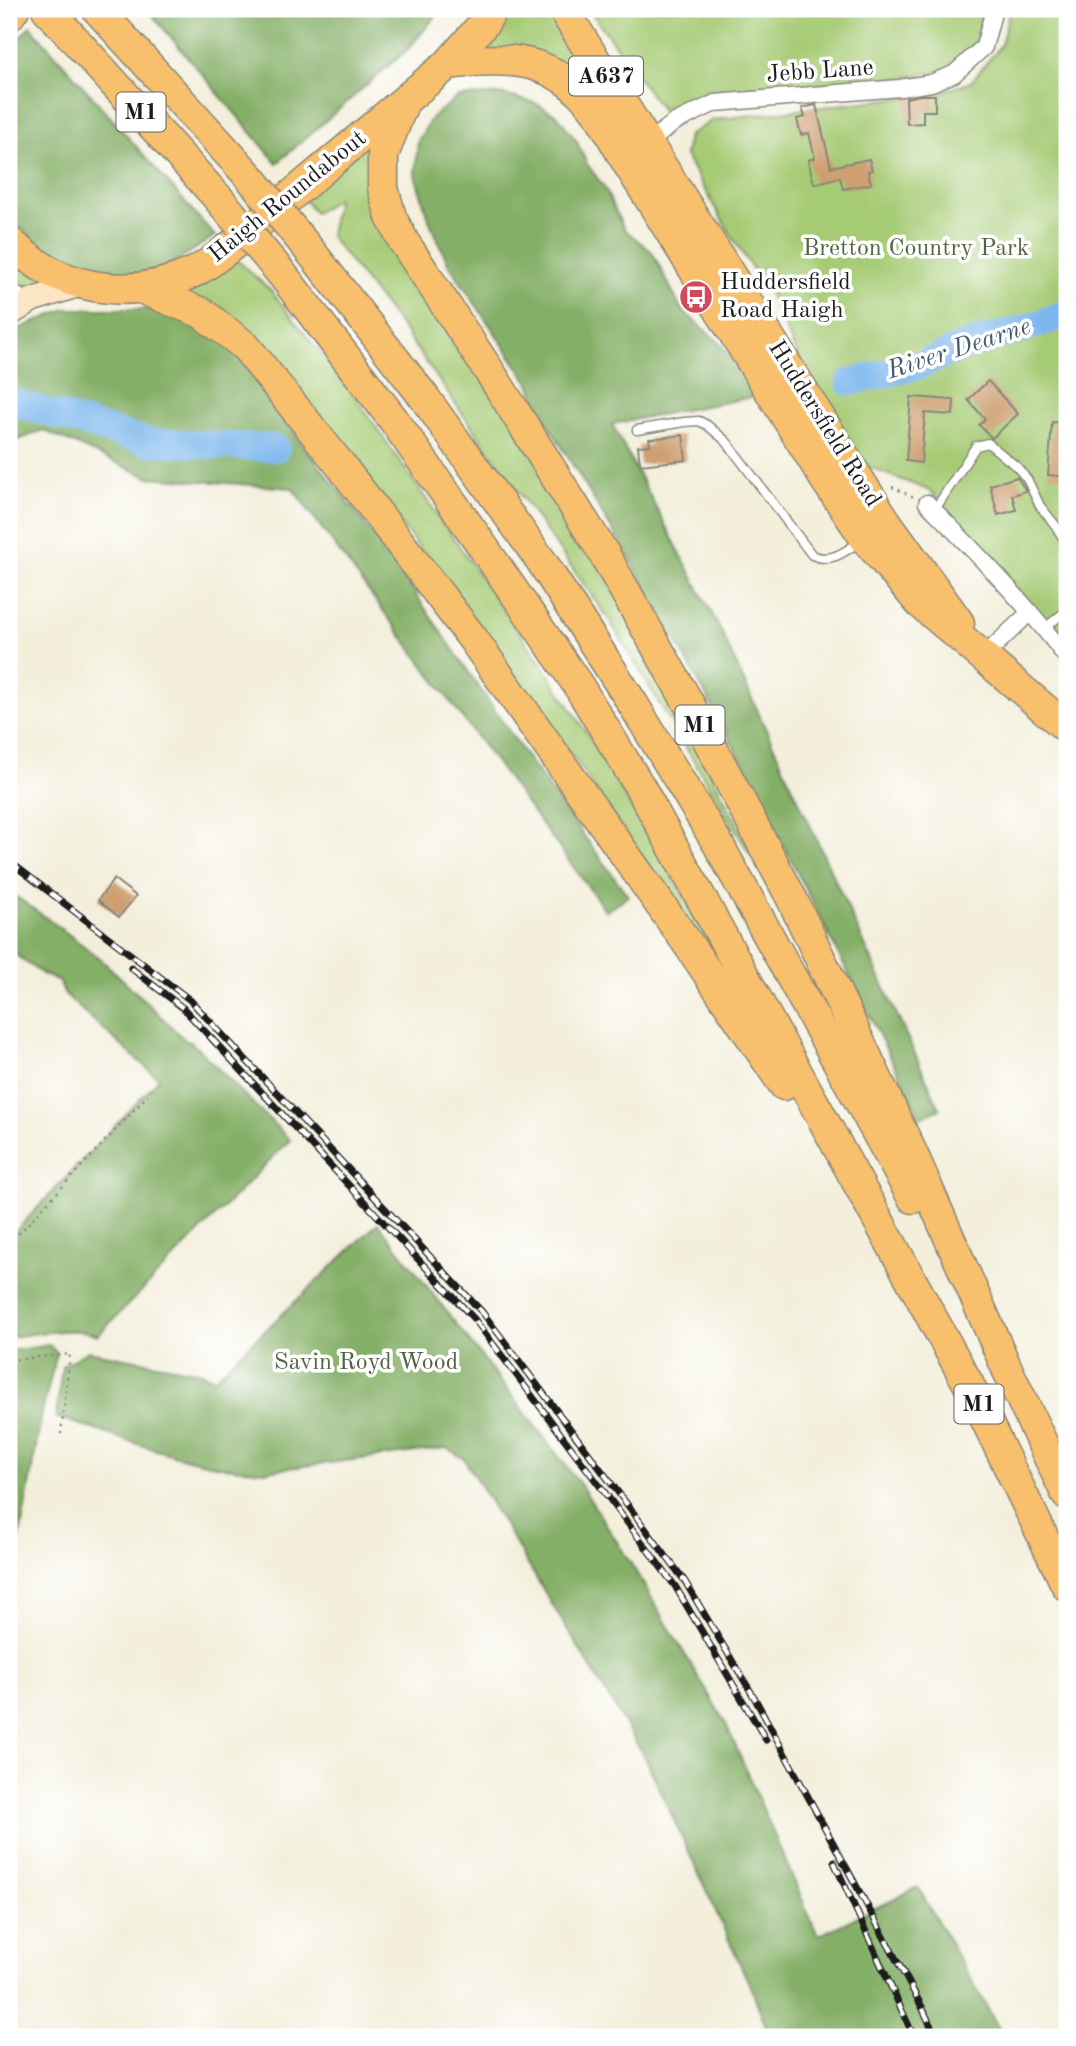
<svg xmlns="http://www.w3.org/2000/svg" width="1076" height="2046" font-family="'Old Standard TT',serif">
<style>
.green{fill:#a6cb75;stroke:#617448;stroke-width:2}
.forest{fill:#84af66;stroke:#506641;stroke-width:2}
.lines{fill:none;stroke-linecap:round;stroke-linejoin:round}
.river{stroke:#7ab6ec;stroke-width:28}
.building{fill:#ce9f71}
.lane-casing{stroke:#88867c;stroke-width:11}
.street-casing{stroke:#88867c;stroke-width:19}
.secondary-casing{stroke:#88867c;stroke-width:26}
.highway-casing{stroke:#88867c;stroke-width:33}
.path{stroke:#88867c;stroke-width:2.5;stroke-dasharray:2 5;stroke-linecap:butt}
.lane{stroke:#fff;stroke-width:8}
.street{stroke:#fff;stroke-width:16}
.secondary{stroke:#fce5c4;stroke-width:23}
.highway{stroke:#f8bf6c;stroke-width:30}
.rail-casing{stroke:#1c1c1c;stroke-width:7}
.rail{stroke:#fff;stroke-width:4.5;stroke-dasharray:13;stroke-linecap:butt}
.highway-bridge-casing{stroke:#88867c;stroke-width:33;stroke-linecap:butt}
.highway-bridge{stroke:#f8bf6c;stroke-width:30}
.labels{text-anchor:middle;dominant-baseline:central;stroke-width:7;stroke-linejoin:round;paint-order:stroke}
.shield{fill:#fff;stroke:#606060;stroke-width:2}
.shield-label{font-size:23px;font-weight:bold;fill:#1c1c1c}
.street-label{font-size:24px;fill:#1c1c1c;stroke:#fff}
.park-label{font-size:24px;fill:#536240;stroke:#fff}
.poi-label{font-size:24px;fill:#1c1c1c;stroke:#fff;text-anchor:start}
.water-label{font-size:26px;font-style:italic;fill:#425a6f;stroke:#fff}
</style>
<rect width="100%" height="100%" fill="#fff"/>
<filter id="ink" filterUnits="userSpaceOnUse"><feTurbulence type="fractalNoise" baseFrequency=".0143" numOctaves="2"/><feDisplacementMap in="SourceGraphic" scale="14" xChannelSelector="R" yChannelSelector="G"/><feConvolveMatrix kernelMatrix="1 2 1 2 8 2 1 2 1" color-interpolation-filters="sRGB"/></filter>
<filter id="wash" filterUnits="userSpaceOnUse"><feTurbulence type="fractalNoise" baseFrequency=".00686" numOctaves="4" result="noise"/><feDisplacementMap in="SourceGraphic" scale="28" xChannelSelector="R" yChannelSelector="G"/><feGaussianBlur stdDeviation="1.57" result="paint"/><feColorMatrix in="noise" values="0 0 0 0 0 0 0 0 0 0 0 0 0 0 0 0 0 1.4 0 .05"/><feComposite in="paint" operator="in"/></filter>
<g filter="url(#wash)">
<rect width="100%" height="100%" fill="#f3efdb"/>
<path class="green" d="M506,9H555L604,103L477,50Z
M589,9H985L976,42L947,69L904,78L725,90L664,113Z
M1010,9H1067V647L931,491L866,466L800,361L772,298L735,242L685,155L689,135L713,120L938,93L971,82L1001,45Z
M379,135L376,163L587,539L781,906L610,621L399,324L330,236L337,199L315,213L303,198Z
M9,254L52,283L37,289L11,281L9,279Z
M237,260L271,291L353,394L543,666L588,735L700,923L736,989L606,806L553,727L296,384L290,385L173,287Z"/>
<path class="forest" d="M147,9H442L408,49L277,163Z
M30,26L215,236C199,246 172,266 154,271C103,284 35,256 9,211V50Z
M501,94L535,103L557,115L576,140L587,164L604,187L624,229L652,252L682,310L721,344L757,396L612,424L719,627L940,1109L921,1118L729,737L640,576L540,411L531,386L449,265L429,220L415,175L418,141L432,117L458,97Z
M66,309H143L191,314L223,338L274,396L278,412L386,551L528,759L628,896L606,911L292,488L148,477L43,430L13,442L9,437V333Z
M9,892C40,913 71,935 100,959C130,985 158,1014 186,1041L191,1042L290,1140L98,1335C73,1326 35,1334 9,1337V1238L159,1079L65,995L59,981L44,975L9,950L10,937L9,935Z
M378,1223L580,1484L638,1575L726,1724L818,1936L918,1887L1004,2037H770L753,1992L646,1759L464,1459L447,1448L265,1471C196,1469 123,1438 56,1417L62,1366L88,1351L200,1372L214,1379Z
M49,1345L57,1353L43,1408L9,1597V1351Z"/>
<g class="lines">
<path class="river" d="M850,382L917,366L972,343L1030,327L1067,313
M9,401L149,442L276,448"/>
</g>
<g id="blocks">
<path class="building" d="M921,95H935V111H923V123L907,124L906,98Z
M816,105L831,167L869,159L872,170L868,171L871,184L843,189L840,177L814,184L808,160L815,158L809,133L801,135L797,119L805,117L802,108Z
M988,381L1018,414L992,438L979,425L985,419L968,400Z
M911,397L954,400L953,415L925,413L921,463L906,461Z
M1052,422L1067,423V477L1048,475Z
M683,435L686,460L640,465L638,446L650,445L649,439Z
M1017,477L1026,491L1012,495L1016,510L998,515L990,485Z
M114,879L136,896L119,917L98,900Z"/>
</g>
</g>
<g filter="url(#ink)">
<use href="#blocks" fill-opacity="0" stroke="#88867c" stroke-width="2"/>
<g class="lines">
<g class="lane-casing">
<path id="lane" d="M9,287L30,299
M637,430L684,422L699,421L707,425L726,441L812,555C831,564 846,551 862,540
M934,511L976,446L988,443L1017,467L1027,479L1040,506L1056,526L1067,545
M1045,628L1067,610"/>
</g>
<g class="street-casing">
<path id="street" d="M642,147L675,122L715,103L900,88L931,83L954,74L984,47L994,9
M927,503C976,553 1025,602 1067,658
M983,657L1030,612"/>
</g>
<g class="secondary-casing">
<path id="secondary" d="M9,315L32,300L82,284"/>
</g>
<g class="highway-casing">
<path id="highway" d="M47,9L218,198
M97,9L249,176
M563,9L852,469L887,523L959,623
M9,16L14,9
M448,64C509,56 553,56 594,108C606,123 615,143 625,159L825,479L865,538L920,603L1067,728
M404,101L383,155V188L391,217L404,242L493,377L603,552L689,704L792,899L912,1153L1008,1371L1067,1495
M9,241C59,291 130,302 194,272C207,266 218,256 230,247L448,64L485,22L492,9
M311,252L424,397L542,562L633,704L718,844L913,1198
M282,274L393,419L477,538L578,685L640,787L970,1387L1067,1586
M143,289L202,313L245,346L342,467L473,639L688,944L784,1085"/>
</g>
<path class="path" d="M892,487L914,497
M9,1244L148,1095
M9,1360L70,1354L61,1434"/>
<use href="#lane" class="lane"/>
<use href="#street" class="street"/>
<use href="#secondary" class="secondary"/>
<use href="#highway" class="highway"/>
<g class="rail-casing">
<path id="rail" d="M9,861L190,1000L483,1313L684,1580L754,1697L922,2007L936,2037
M131,968L183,1008L475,1320L675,1586L766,1740
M834,1862L914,2037"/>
</g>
<use href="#rail" class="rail"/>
<g class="highway-bridge-casing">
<path id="highway-bridge" d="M249,176L311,252
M218,198L282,274"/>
</g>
<use href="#highway-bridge" class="highway-bridge"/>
</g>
</g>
<defs>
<g id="bus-disc" transform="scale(1.75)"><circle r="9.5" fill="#d1495b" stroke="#fff"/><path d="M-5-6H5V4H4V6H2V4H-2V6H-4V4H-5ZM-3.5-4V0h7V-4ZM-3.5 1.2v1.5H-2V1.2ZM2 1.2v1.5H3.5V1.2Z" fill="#fff"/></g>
</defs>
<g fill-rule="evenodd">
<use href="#bus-disc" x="696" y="297"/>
</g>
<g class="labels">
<g class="shield">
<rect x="569" y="56.5" width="74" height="39" rx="5"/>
<rect x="116.5" y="92.5" width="49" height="39" rx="5"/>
<rect x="675.5" y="705.5" width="49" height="39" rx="5"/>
<rect x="954.5" y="1384.5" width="49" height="39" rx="5"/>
</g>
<g class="shield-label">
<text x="606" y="76">A637</text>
<text x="141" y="112">M1</text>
<text x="700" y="725">M1</text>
<text x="979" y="1404">M1</text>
</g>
<g class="street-label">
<text transform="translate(820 72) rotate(-4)">Jebb Lane</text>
<text transform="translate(288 197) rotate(-39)">Haigh Roundabout</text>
<text transform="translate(824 424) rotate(58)">Huddersfield Road</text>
</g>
<g class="park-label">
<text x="916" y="249">Bretton Country Park</text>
<text x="366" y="1363">Savin Royd Wood</text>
</g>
<g class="poi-label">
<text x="720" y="283">Huddersfield<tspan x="720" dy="28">Road Haigh</tspan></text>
</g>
<g class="water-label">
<text transform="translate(959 349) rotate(-18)">River Dearne</text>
</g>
</g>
<rect width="1076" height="2046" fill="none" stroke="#fff" stroke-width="35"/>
</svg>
